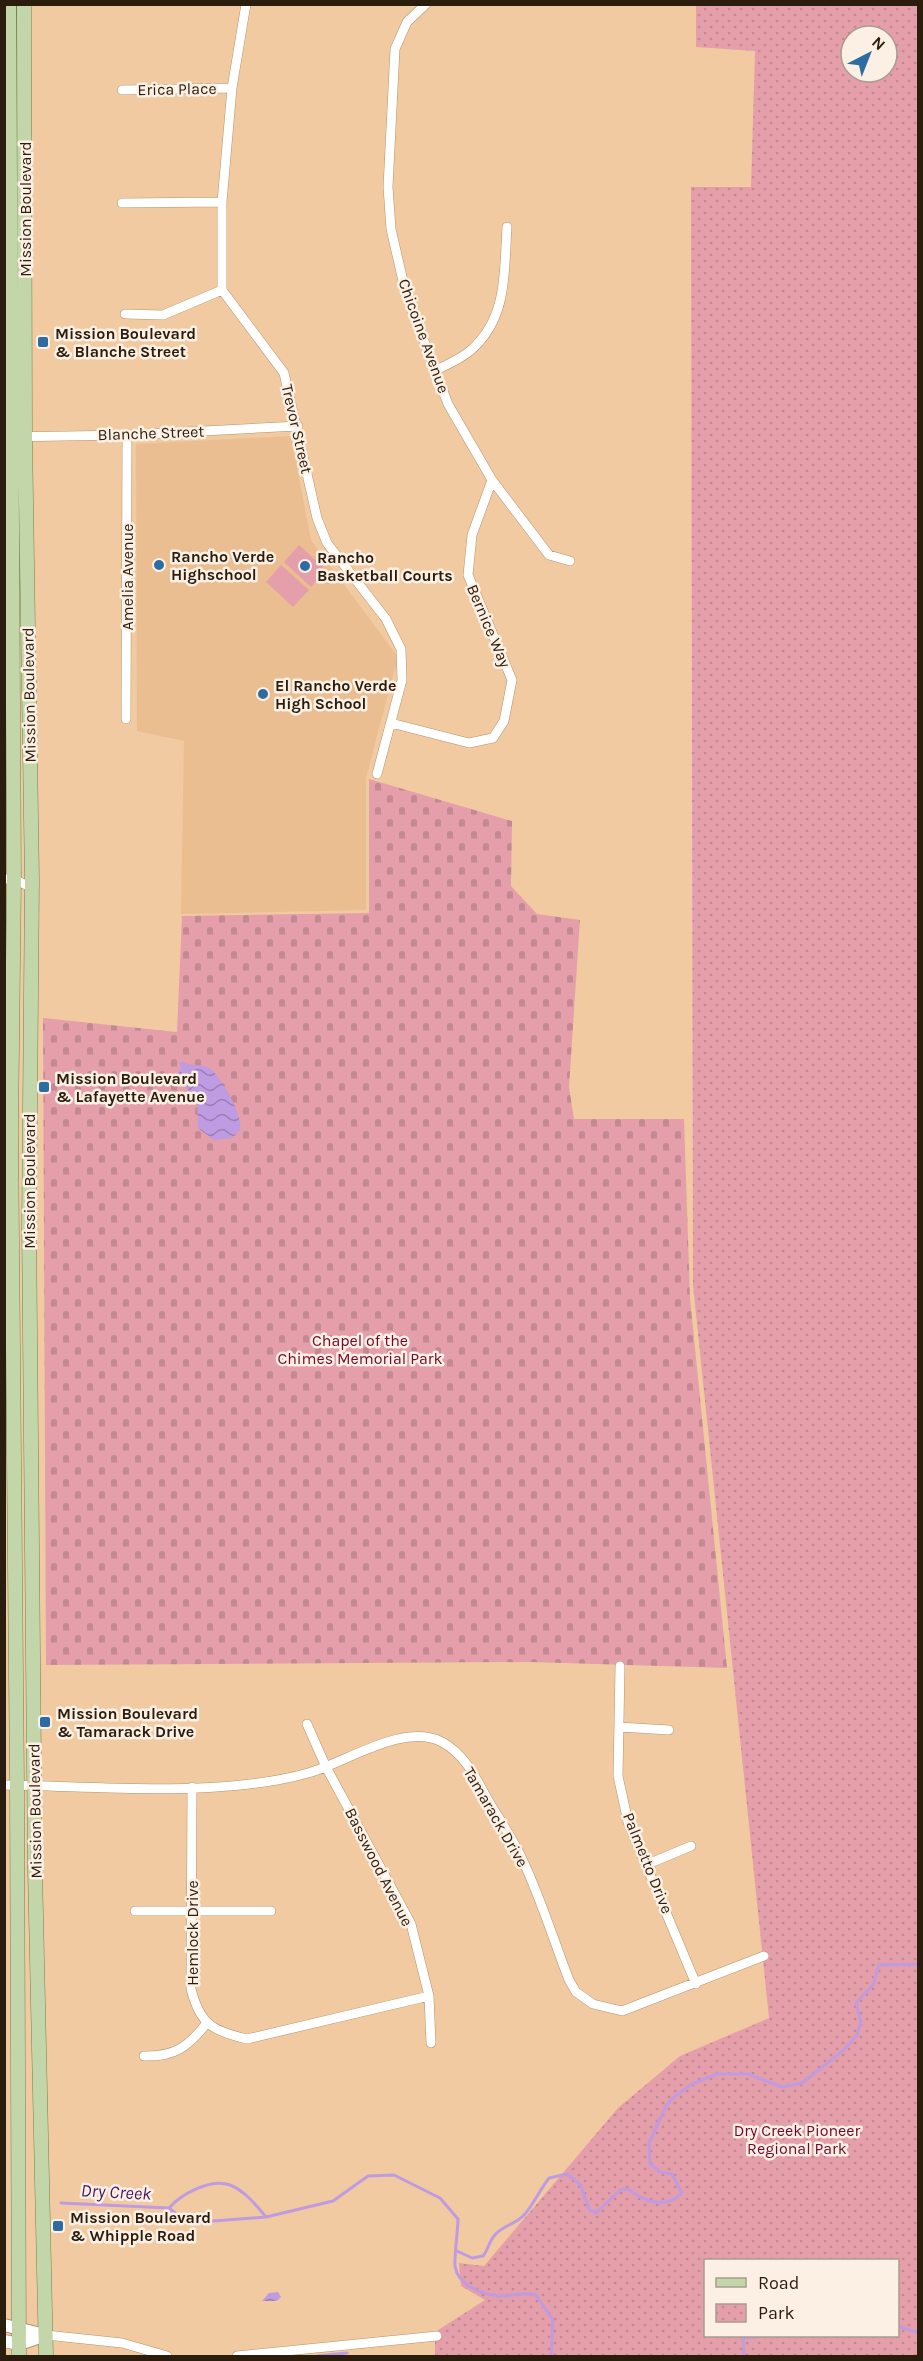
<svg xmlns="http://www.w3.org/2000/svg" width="923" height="2361" font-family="Karla,sans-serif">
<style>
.built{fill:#eabe90}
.cemetery{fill:url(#cemetery-stones)}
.park{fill:url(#park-dots);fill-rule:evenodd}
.pitch{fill:#e49fab}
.water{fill:url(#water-waves)}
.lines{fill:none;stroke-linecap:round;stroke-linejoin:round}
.stream{stroke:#bf9be1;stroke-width:3}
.minor-casing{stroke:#b7926b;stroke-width:10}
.secondary-casing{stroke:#b7926b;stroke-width:14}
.primary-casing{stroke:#74834d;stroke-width:15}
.minor{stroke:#fff;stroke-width:9}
.secondary{stroke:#fff;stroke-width:12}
.primary{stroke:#c3d6a9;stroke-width:14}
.poi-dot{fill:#2d6ca3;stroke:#fcf0e4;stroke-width:2}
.labels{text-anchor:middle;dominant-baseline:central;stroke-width:5;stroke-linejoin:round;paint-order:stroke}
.street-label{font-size:16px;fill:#2b1d0d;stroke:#fcf0e4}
.poi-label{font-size:16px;font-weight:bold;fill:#2b1d0d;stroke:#fcf0e4;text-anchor:start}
.park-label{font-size:16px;fill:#70072e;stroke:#fcf0e4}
.water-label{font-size:18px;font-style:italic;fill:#471668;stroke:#fcf0e4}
</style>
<defs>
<pattern id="cemetery-stones" width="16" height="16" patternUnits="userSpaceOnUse" patternTransform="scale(1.5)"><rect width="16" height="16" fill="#e49fab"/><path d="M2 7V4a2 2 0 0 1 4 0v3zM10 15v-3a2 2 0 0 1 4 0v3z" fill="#c48892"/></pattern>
<pattern id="park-dots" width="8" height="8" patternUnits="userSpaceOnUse" patternTransform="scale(1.5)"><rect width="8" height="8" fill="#e49fab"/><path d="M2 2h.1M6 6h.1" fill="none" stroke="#c48892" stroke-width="1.8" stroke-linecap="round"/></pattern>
<pattern id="water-waves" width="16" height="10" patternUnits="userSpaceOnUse" patternTransform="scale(1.5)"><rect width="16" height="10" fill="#bf9be1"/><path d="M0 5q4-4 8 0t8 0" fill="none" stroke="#9b7eb5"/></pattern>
</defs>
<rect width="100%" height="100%" fill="#f1caa1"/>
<path class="built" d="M291,436L311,540L398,657L366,778V910L181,914L184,741L137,731L136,444Z"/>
<path class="cemetery" d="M369,779L512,821L511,886L537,914L580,920L569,1087L574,1119H684L690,1298L727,1668L530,1662L46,1665L43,1018L177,1032L182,916L369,913Z"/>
<path class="park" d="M696,5H918V2356H435V2332L485,2300L461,2286L459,2263L484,2266L618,2108L680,2056L769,2018L693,1285L691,187H751L755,51L696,47ZM851,36H887V72H851ZM706,2260H898V2336H706Z"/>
<path class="pitch" d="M299,545L326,570L311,587L284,562Z
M281,565L309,590L293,607L266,582Z"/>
<path class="water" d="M182,1061C189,1067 200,1063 209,1068C221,1075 244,1117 240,1130L232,1138L214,1140L198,1128L197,1102L178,1076L181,1068L179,1063Z
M278,2292L281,2297L277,2301H262L269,2293Z"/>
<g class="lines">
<path class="stream" d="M61,2203L169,2208L187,2223L266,2217L333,2201L368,2176L394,2175L440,2198L458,2219C458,2229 454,2258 455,2266C458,2286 482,2294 498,2296C512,2296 522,2292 536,2295L553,2320L551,2356
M169,2208C181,2194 211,2178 230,2185C245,2191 256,2205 266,2217
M457,2251L472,2258L483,2256C488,2250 489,2242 494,2236C502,2225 516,2225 525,2214C534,2203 540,2190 549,2178L567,2174L580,2184L589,2209L596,2213L620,2190L628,2189C645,2202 665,2210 682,2193L672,2174L660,2172L650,2164L649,2143L666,2106L674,2097L692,2084L717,2074H748L782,2087L802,2083L844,2050L857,2035L861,2022L856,2003L873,1985L879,1965L918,1964
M898,2326L918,2333
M317,2356L347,2353
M744,2356L743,2338L765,2336"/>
<g class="minor-casing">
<path id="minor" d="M246,4L232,88L222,202V290L284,373L317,518L327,543L386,619L401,649L402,680L377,774
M426,4L407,22L395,49L388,187L391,229L406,294L448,404L492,480L549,555L570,561
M122,90L232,88
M122,203L222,202
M125,314L163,315L222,290
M434,371C446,365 461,359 471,350C508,318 504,271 507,227
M4,437L127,435L298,426
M126,719L127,435
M391,723L469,743L493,738L504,721L512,680L468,575L472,535L492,480
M4,879H14L32,888
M620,1666L618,1776L628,1822L696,1984
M307,1724L326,1767L411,1924L429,1996L431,2043
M619,1727L669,1730
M4,1785C98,1786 219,1798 308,1773C346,1763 403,1722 442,1742C465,1754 477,1780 489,1802C501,1821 514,1841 523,1861C541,1899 554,1941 569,1980L576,1992L593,2004L622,2011L764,1956
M192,1787L191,1989C200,2024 212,2031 247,2039L429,1996
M648,1864L691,1846
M135,1911H271
M144,2056C174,2057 188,2047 206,2024
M46,2335L122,2343L167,2356
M237,2356L437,2336"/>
</g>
<g class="secondary-casing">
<path id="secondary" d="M4,2325L45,2335
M4,2341L19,2344L46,2335"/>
</g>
<g class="primary-casing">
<path id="primary" d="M9,4L14,879L11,1129L17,1785L19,2356
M24,4L25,437L32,880L29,1224L35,1871L46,2356"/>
</g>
<use href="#minor" class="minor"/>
<use href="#secondary" class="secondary"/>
<use href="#primary" class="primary"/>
</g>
<g class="poi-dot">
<rect x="37" y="336" width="12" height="12" rx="3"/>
<circle cx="159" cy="565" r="6"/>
<circle cx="305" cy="566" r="6"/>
<circle cx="263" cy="694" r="6"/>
<rect x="38" y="1081" width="12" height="12" rx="3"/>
<rect x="39" y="1716" width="12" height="12" rx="3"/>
<rect x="52" y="2220" width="12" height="12" rx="3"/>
</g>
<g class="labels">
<g class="street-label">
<text transform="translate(177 89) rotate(-1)">Erica Place</text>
<text transform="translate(25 209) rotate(-90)">Mission Boulevard</text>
<text transform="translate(424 336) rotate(70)">Chicoine Avenue</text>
<text transform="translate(297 429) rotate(77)">Trevor Street</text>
<text transform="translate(151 433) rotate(-2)">Blanche Street</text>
<text transform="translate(127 577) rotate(-90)">Amelia Avenue</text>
<text transform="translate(489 626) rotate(67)">Bernice Way</text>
<text transform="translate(29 695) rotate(-91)">Mission Boulevard</text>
<text transform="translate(29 1181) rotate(-90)">Mission Boulevard</text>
<text transform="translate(35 1811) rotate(-91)">Mission Boulevard</text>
<text transform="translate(496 1817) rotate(60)">Tamarack Drive</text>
<text transform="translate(648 1863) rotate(68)">Palmetto Drive</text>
<text transform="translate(379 1867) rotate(63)">Basswood Avenue</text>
<text transform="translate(192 1933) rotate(-90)">Hemlock Drive</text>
</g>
<g class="poi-label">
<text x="55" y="333">Mission Boulevard<tspan x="55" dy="18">&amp; Blanche Street</tspan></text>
<text x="171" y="556">Rancho Verde<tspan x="171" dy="18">Highschool</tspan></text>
<text x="317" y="557">Rancho<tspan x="317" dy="18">Basketball Courts</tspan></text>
<text x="275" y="685">El Rancho Verde<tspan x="275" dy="18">High School</tspan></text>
<text x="56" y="1078">Mission Boulevard<tspan x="56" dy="18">&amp; Lafayette Avenue</tspan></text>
<text x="57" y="1713">Mission Boulevard<tspan x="57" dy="18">&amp; Tamarack Drive</tspan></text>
<text x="70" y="2217">Mission Boulevard<tspan x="70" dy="18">&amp; Whipple Road</tspan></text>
</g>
<g class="park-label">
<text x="360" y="1340">Chapel of the<tspan x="360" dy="18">Chimes Memorial Park</tspan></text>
<text x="797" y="2130">Dry Creek Pioneer<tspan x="797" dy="18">Regional Park</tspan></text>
</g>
<g class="water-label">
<text transform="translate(116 2192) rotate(3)">Dry Creek</text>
</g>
</g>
<rect width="923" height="2361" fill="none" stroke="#2b1d0d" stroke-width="12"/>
<rect x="704" y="2259" width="195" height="78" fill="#fcf0e4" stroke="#a89c8e" stroke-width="1.5"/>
<rect x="716" y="2278" width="30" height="9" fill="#c3d6a9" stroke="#a89c8e" stroke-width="1.5"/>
<text x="758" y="2289" font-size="18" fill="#2b1d0d">Road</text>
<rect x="716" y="2304" width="30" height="18" fill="url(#park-dots)" stroke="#a89c8e" stroke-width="1.5"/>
<text x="758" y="2319" font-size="18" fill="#2b1d0d">Park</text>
<g transform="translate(869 54) rotate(42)"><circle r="28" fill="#fcf0e4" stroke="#a89c8e" stroke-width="1.5"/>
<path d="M0-4.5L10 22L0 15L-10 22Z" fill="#2d6ca3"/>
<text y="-9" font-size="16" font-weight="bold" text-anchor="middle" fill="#2b1d0d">N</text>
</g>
</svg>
